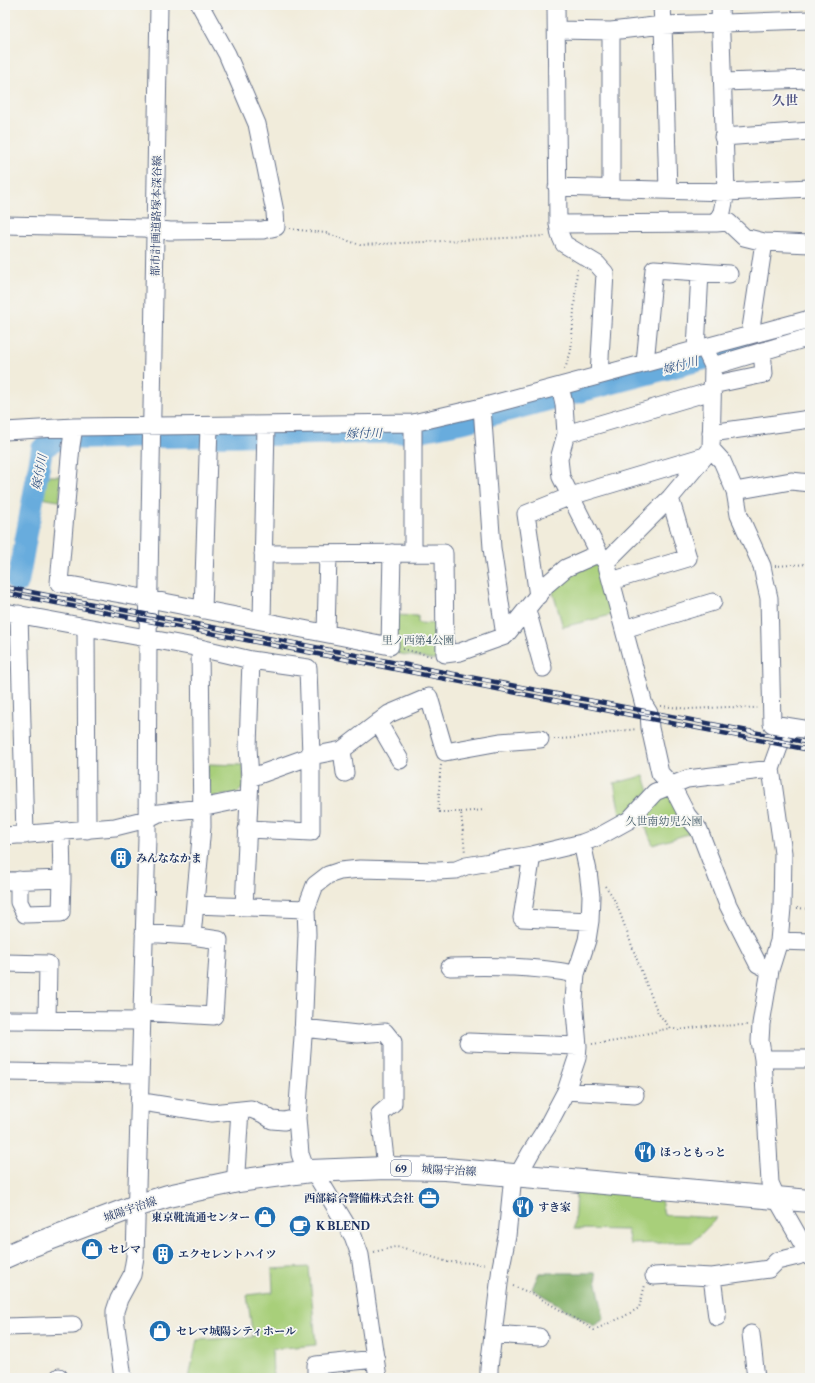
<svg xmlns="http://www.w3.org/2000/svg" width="815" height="1383" font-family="'Libre Caslon Text','Noto Serif JP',serif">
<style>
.green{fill:#a8cf7a;stroke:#627f6c}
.forest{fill:#86b26a;stroke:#507064}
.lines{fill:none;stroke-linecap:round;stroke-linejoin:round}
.river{stroke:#68acdd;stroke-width:22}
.minor-casing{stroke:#66718a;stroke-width:19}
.major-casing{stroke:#66718a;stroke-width:24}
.path{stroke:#66718a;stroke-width:2;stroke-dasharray:1 3;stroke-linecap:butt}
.minor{stroke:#fff;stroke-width:17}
.major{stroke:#fff;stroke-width:22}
.rail-casing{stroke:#1b2f5e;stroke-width:4.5}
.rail{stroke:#f6f6f2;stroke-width:3;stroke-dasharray:9;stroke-linecap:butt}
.labels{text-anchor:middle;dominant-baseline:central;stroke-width:3.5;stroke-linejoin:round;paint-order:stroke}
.shield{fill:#f6f6f2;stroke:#5d6b8a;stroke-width:1}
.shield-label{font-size:10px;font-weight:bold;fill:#1b2f5e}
.street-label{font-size:11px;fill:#1b2f5e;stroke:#f6f6f2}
.park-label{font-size:11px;fill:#3e5765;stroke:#f6f6f2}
.poi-label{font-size:11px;font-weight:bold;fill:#1b2f5e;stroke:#f6f6f2;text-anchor:start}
.water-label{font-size:12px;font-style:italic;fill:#325484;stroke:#f6f6f2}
.quarter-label{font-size:13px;font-weight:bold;fill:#535786;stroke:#f6f6f2}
</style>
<rect width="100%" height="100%" fill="#f6f6f2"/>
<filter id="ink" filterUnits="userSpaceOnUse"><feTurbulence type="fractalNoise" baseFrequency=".025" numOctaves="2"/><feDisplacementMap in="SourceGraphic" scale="8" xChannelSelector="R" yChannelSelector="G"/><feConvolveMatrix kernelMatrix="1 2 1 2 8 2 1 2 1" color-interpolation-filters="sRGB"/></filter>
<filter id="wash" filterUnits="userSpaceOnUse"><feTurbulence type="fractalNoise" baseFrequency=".012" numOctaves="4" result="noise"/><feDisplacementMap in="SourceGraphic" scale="16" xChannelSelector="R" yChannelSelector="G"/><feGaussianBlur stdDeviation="0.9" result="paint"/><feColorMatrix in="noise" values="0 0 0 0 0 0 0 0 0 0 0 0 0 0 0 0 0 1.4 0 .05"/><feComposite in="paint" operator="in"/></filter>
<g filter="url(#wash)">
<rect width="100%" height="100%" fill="#f1ecdb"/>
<path class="green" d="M43,476H62L59,501L40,498Z
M599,562L615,614L563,627L552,589L568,576Z
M395,615L418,616V623L439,624V658L434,660L395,653Z
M208,764L243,765L244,787L236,794L207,797Z
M644,776L649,791L621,819L614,783Z
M671,790L694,832L653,845L640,814Z
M576,1190L660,1195L664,1215L717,1218L693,1242L630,1244L627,1230L574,1229Z
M309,1267L316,1345L272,1349L273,1378H189L197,1340L253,1337L247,1295L273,1292L272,1269Z"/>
<path class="forest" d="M539,1273H595L604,1319L594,1326L532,1289Z"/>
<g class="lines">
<path class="river" d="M18,582L42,449L52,442L63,439L415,432L464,422L704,359L810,327"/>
</g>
</g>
<g filter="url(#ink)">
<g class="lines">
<g class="minor-casing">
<path id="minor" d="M556,5L558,224L560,235L564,244L597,264L605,273L599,375
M720,5L726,192L722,212L716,223L728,222L744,237L764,242L810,244
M557,30L611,31
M723,82L810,79
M723,137L810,131
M557,187L726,192L810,188
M611,188V31L663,25L662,5
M668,190L663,25L810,20
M558,224L716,223
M5,225L144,228L170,231L263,230L276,227L275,212L257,124L227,54L200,5
M750,335L764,242
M696,349L700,272
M645,363L654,269L729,274
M713,366L810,337
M712,385L764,374L762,351
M560,386L564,404L566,434L559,459L561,477L600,555L606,562L644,705L649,713L650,728L660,773L672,786L687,815L699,830L728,905L758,964L770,970
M482,407L492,548L505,636
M74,427L71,446L59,583L149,599L390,646L392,553
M5,431L74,427L413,423L482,407L810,319
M711,433L810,419
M566,434L712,391
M711,449L722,461L735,491L739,515L762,566L764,576L769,598L772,724L810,730
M735,491L791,481L810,483
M413,553V423
M263,554L444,553L445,654L460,652L505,636L546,585L566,568L593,556L600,555
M606,562L670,498L711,449L713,366L704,347
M611,581L688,558L670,498
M538,596L526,514L571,496L705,456
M203,610L209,426
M527,610L543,668
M5,612L200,648L251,660L308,668L311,756V832L247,829
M19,614L25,835
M262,621L266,425
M86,627L87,830
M624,629L713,602
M326,633L328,554
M378,722L400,760
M792,727L780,744L771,769L783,853L782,908L779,941L770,970L761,1024L760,1041L763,1059L770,1183L777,1199L810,1257
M342,750L345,773
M250,778L311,756L342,750L389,714L429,697L445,752L500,742L540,739
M5,836L115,827L147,819L159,813L201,808L249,798
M532,855L522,918L590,921
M19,880V902L25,914L61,913L62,879
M5,881L62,879L61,832
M195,905L306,909
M244,907L250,778L248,747L251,660
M192,936L202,827L200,648
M779,941L810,942
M5,963L48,964L47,1020
M450,967C494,966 533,966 576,974
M142,1012L214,1016L219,940L192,936L144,933
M5,1020L141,1021
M303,1028L357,1034L385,1032L393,1042V1103L380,1114L386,1168
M468,1042L578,1046
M763,1059H810
M5,1072L140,1074
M566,1091L635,1095
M139,1103H149L212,1113L251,1109L263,1114L272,1120L284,1121L297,1118
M518,1175L531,1152L547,1127L566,1091L577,1058L578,1046L574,1000L576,974L587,940L590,921L591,896L588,871L582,843
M238,1181L236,1172L240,1110
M654,1276L672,1275L712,1277L769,1269L777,1261L798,1256L807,1251
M712,1277L717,1317
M5,1327L73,1325
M493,1334L539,1337
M751,1334L756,1378
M59,1377V1378
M123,1378L115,1319V1311L119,1299L132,1275L135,1257L147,838L148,639L159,5
M316,1378V1365L376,1359
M378,1378L360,1255L353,1236L318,1178L304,1165L300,1154L297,1118L303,1037L307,934L306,909L315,885L328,875L340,871L360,869L438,871L456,870L466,866L532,855L582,843L600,836L629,820L655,792L687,779L771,769
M489,1378V1368L501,1267L507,1236L513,1175"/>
</g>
<g class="major-casing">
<path id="major" d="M5,1257L23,1249L136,1206L168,1196L238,1181L310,1171L386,1168L445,1169L810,1201"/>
</g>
<path class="path" d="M290,229L326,233L360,245L547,236
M565,369L571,351L577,269
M775,566L810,564
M403,649L431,656
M661,706L690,709L728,707L757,708
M554,739C582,739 609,732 637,729
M441,765L440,772L438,812H461L465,853
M461,812L485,810
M605,886L612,895L620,913L640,968L658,1013L670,1028
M797,908L810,909
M592,1044L616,1041L670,1028L679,1030L705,1026L747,1025
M374,1252L395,1247L404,1248L448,1262L474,1263L487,1265
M513,1286L533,1294L594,1330L623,1317L639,1308L645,1285"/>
<use href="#minor" class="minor"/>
<use href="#major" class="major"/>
<g class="rail-casing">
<path id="rail" d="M5,587L810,743
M5,593L810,750"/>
</g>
<use href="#rail" class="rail"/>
</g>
</g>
<defs>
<g id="building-disc" transform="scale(1.15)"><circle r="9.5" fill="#1f6fb2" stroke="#f6f6f2"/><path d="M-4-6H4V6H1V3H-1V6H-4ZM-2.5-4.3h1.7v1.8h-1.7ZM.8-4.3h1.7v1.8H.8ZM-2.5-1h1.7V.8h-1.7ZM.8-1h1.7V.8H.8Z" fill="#fff"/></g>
<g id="restaurant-disc" transform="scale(1.15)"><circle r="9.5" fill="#1f6fb2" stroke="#f6f6f2"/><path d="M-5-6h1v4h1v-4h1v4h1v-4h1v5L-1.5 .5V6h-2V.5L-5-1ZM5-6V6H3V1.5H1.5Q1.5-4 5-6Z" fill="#fff"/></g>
<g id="office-disc" transform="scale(1.15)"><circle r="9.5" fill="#1f6fb2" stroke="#f6f6f2"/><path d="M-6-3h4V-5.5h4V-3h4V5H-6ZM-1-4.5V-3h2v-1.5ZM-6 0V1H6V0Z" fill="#fff"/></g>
<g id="shop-disc" transform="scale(1.15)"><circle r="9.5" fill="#1f6fb2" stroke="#f6f6f2"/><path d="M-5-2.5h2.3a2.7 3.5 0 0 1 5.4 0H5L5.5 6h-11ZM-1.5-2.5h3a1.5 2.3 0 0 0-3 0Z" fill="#fff"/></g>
<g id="cafe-disc" transform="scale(1.15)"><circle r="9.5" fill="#1f6fb2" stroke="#f6f6f2"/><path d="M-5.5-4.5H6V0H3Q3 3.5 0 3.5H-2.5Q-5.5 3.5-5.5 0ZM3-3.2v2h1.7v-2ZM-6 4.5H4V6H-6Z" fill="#fff"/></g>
</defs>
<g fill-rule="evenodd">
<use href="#building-disc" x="121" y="858"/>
<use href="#restaurant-disc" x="645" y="1152"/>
<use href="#office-disc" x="429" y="1198"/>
<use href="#restaurant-disc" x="523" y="1207"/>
<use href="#shop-disc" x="265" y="1217"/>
<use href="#cafe-disc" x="300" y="1226"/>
<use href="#shop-disc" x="92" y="1249"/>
<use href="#building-disc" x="163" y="1254"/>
<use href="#shop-disc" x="160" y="1331"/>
</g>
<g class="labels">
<rect class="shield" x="391" y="1160" width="20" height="16" rx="3"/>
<g class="shield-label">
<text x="401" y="1168">69</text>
</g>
<g class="street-label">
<text transform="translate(156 216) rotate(-89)">都市計画道路塚本深谷線</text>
<text transform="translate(449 1170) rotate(3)">城陽宇治線</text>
<text transform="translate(130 1209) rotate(-19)">城陽宇治線</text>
</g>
<g class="park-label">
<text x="418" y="640">里ノ西第4公園</text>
<text x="664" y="821">久世南幼児公園</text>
</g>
<g class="poi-label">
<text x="136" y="858">みんななかま</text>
<text x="660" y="1152">ほっともっと</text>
<text x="414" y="1198" text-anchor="end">西部綜合警備株式会社</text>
<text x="538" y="1207">すき家</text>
<text x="250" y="1217" text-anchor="end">東京靴流通センター</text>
<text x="316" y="1226">K BLEND</text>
<text x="108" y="1249">セレマ</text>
<text x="178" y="1254">エクセレントハイツ</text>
<text x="176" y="1331">セレマ城陽シティホール</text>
</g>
<g class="water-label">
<text transform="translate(680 365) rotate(-15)">嫁付川</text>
<text transform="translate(364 433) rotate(-1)">嫁付川</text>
<text transform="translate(39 472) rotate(-79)">嫁付川</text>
</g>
<g class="quarter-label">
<text x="785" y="100">久世</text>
</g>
</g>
<rect width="815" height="1383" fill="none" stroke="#f6f6f2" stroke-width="20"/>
</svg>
